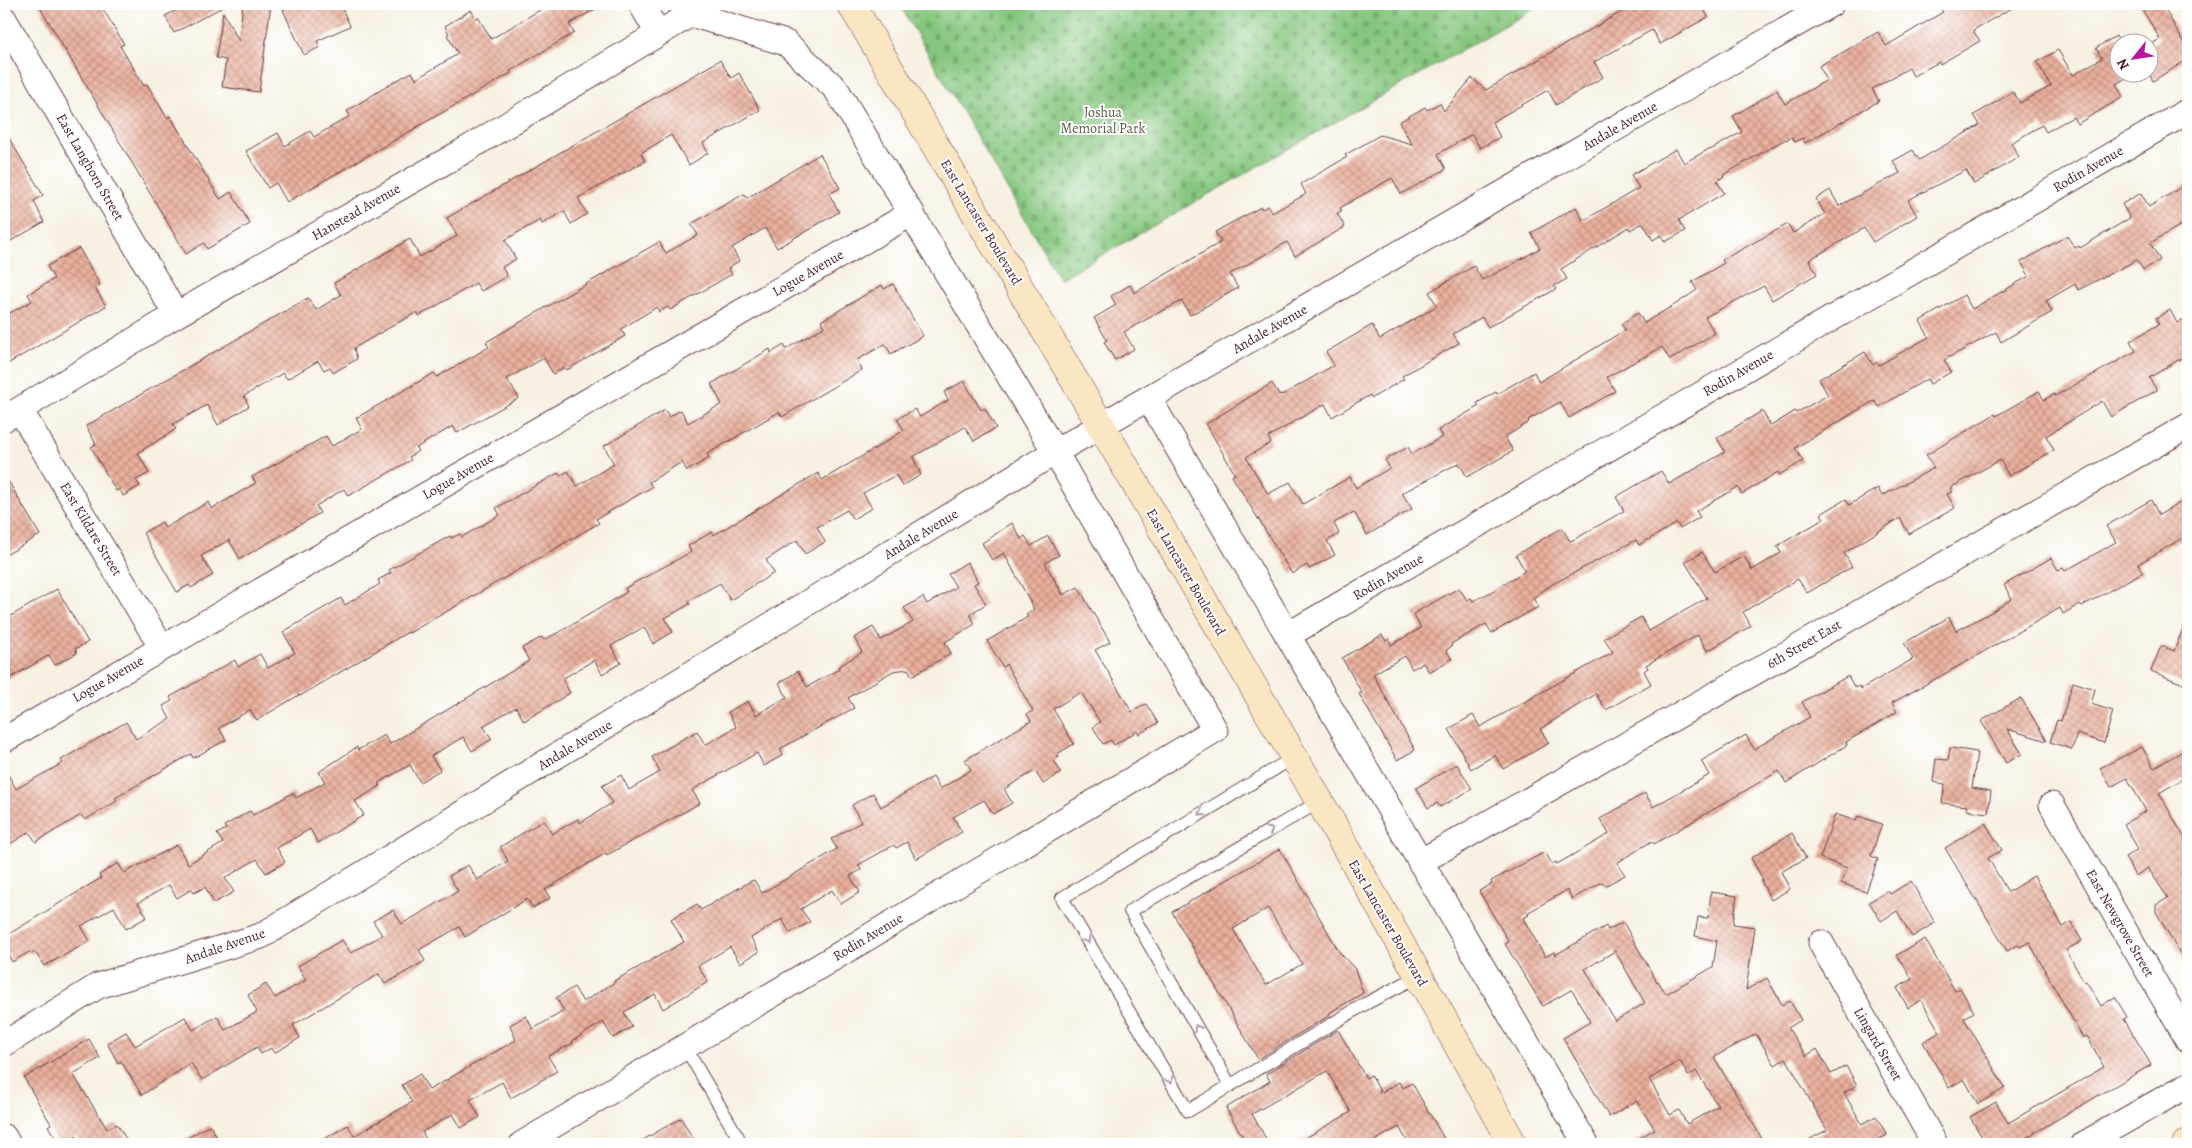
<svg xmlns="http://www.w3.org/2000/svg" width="2192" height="1148" font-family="Alegreya,serif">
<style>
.cemetery{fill:url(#cemetery-stones);stroke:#687355}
.building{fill:url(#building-cross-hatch);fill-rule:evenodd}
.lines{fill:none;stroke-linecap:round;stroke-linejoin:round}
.lane-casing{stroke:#643e47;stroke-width:14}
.street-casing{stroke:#643e47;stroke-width:27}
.secondary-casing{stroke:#643e47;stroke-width:29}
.lane{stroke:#fff;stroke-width:12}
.street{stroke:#fff;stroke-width:25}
.secondary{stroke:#fbe6c4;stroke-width:28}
.oneway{stroke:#ae9aa0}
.labels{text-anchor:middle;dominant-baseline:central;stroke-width:4;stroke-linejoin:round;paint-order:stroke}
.park-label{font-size:14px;fill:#5f5a48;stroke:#fff}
.street-label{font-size:14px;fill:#4a1f2b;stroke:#fff}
</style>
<defs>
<pattern id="cemetery-stones" width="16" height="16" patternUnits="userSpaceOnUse" patternTransform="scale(1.25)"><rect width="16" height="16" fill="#86c77f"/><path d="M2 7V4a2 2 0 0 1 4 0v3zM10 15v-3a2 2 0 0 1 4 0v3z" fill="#75aa6e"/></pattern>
<pattern id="building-cross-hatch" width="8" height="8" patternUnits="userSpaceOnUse" patternTransform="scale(1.25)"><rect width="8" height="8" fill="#eab19d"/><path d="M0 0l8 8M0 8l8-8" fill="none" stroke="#c08f80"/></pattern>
</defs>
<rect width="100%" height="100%" fill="#fff"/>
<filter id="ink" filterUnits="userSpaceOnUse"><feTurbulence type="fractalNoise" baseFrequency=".02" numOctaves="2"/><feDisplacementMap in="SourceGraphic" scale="10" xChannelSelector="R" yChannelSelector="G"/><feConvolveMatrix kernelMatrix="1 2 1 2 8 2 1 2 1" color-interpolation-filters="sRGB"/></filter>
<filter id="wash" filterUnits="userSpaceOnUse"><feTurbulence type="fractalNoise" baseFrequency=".0096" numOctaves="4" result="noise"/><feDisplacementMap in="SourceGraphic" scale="20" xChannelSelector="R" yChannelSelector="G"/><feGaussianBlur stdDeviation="1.12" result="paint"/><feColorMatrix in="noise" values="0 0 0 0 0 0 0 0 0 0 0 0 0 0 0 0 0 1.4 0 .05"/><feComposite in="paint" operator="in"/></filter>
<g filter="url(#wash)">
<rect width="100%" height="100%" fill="#f7f1e3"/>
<path class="cemetery" d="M899,4H1543L1060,279Z"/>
<g id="blocks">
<path class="building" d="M38,4H100L124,44L120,46L144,86L147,84L167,118L170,116L220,199L231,192L250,224L207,249L204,243L186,254Z
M188,4H228L174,33L165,16Z
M243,4H271L259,92L222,87L226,60L216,58L223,12L239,41Z
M297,4H340L350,26L317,41L320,47L304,55L283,10Z
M550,4H604L569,24L574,33L510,71L511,73L287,202L276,183L268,188L246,151L278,133L285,146L310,131L314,137L350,116L347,111L392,83L412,72L416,79L458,54L447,35L449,34L445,26L471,10L476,19L478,17L491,39Z
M1635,4H1701L1708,17L1660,44L1652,30L1594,62L1603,77L1556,105L1548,90L1492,122L1500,137L1480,148L1472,134L1438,154L1446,169L1401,194L1392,178L1357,198L1340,208L1342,211L1337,213L1345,227L1295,256L1287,242L1248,264L1230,274L1238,288L1190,315L1182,301L1158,313L1124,332L1134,349L1115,360L1104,342L1107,340L1094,318L1116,305L1111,296L1130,285L1134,293L1221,242L1215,232L1233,222L1261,207L1262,209L1268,206L1272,213L1306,194L1301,184L1347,157L1345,155L1380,135L1412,144L1399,122L1425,107L1427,110L1440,103L1444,111L1472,78L1486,90Z
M1938,4H2019L1975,29L1974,32L1980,41L1940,64L1939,62L1913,76L1909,68L1872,89L1879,101L1805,143L1802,138L1795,142L1792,137L1787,140L1786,139L1723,175L1724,176L1717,181L1724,193L1679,220L1685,231L1665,242L1661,235L1653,240L1643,223L1630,230L1629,227L1561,269L1567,279L1554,286L1556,289L1488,327L1482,317L1453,334L1459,343L1402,376L1404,379L1372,398L1370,395L1332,417L1325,404L1268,437L1271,443L1246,457L1268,494L1290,482L1303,504L1350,477L1356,488L1390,468L1385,460L1408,447L1412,454L1442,437L1438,430L1479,406L1477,403L1496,392L1497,394L1534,372L1539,382L1625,330L1621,324L1638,313L1644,323L1676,304L1697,290L1692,282L1724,263L1722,260L1788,224L1793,233L1825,214L1816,199L1830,190L1839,206L1900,173L1893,161L1913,150L1919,160L1980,125L1974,115L2013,92L2020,103L2051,86L2037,62L2058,50L2073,75L2102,58L2096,48L2116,36L2120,43V72H2136L2116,84L2123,97L2077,124L2073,117L2046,132L2042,125L2011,143L2019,157L1974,184L1966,170L1908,200L1917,216L1873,242L1864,228L1809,260L1817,274L1772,300L1764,286L1705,317L1715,333L1670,360L1662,347L1607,377L1615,391L1569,418L1560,402L1528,420L1529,422L1505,437L1513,451L1467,477L1459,463L1402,493L1412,509L1367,535L1354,512L1334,523L1339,534L1327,541L1335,555L1309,569L1307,565L1292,574L1232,476L1235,474L1206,424L1272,383L1279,395L1284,394L1334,365L1326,352L1372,325L1380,339L1437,306L1429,292L1474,266L1482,280L1508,267L1540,248L1531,233L1576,207L1583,220L1588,218L1639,188L1631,175L1676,149L1684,163L1709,149L1710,150L1742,132L1733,116L1777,90L1785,104L1827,80L1819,66L1878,32L1886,46L1943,12Z
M2139,4H2162L2188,50V59L2153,81L2148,72L2150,45L2160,39Z
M720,60L731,78L739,73L760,110L703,143L708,153L689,165L671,135L641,153L645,161L578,198L587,214L571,224L564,211L542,224L540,220L505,240L516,259L502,267L507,276L481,291L476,283L419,316L417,312L354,348L357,359L333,373L330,367L324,370L318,361L287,379L283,373L244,396L249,406L218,425L207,405L173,424L176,429L138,453L149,473L136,480L140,486L123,496L120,489L116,491L91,447L96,444L86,426L308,298L316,310L341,295L334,283L410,239L420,257L457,236L447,218Z
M4,130L43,195L34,201L44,222L4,245Z
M820,154L840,188L829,194L839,212L777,248L765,228L732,248L739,261L728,268L732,274L670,310L668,307L659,312L657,307L621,329L625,336L567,370L565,367L553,374L544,358L507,379L519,398L457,433L453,426L416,448L418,451L409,457L411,460L348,496L344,489L316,506L320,513L240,559L229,540L201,556L213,575L191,588L189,585L177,592L143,533L162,522L165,528L208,502L211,509L256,483L252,477L326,436L332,446L362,429L356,418L434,373L437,377L489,347L486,342L659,242L666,253L698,235L691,224L744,194L747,198Z
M2188,183V221L2150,243L2160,260L2143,270L2137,260L2078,290L2075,284L2046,301L2052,312L2001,342L1996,332L1944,360L1951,372L1930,384L1927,379L1879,407L1875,401L1870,403L1795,448L1803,461L1779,475L1778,472L1742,494L1738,487L1696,511L1700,517L1680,529L1677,523L1639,545L1636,540L1553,584L1533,598L1538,607L1492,633L1486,624L1451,644L1452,646L1446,650L1452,659L1429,672L1423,663L1412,669L1405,656L1373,674L1415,750L1397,760L1359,694L1362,693L1342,658L1382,635L1386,641L1389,639L1391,645L1421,628L1413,614L1459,588L1467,600L1471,598L1473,601L1491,592L1525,571L1516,555L1534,544L1562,528L1570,541L1575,539L1624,511L1616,497L1661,471L1669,484L1725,452L1717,438L1762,411L1771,426L1795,411L1796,413L1828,395L1819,379L1865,352L1873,365L1877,362L1879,365L1929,337L1920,321L1964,295L1972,309L2029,276L2021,262L2040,251L2067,236L2075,248L2079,246L2080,248L2130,218L2122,204L2141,193L2149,207Z
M79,248L100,285L95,288L106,306L4,366V316L32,301L28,294L54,279L47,266Z
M893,284L923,336L891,354L885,344L857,360L862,370L782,417L779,412L707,454L709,458L687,471L682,462L649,482L652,487L596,519L599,523L458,605L409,633L408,632L300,696L299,695L257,720L250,710L219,728L226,740L193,758L191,754L115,798L117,801L85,820L81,815L36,842L29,832L4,848V767L16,789L63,763L61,760L126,722L136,739L170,719L163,706L172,701L170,697L235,660L238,667L260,654L268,668L295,653L283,632L341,598L345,605L380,584L378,580L391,573L389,570L450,536L451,538L460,534L462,537L500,515L496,508L558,473L560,476L568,471L577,486L614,464L604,446L665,410L669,417L681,410L688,423L722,404L711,384L770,349L771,353L784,345L786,349L824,327L821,321L882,285L884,289Z
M2170,310L2177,323L2188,317V354L2149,378L2157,390L2111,417L2102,401L2046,436L2054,450L2009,476L2000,460L1950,488L1952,492L1947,494L1955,508L1909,534L1900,518L1844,553L1852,567L1807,593L1798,579L1743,612L1751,626L1707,651L1698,635L1646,665L1648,668L1644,671L1651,684L1625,699L1606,710L1596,694L1540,729L1549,743L1503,769L1495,755L1471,769L1449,729L1473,715L1480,727L1613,652L1604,638L1641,617L1649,631L1707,598L1685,562L1702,552L1715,572L1744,556L1752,570L1781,553L1777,546L1824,519L1821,514L1846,499L1849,505L1878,488L1882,496L1934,468L1926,455L1995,414L1996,416L2039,391L2044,400L2054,394L2055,396L2136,351L2130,341L2159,324L2156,318Z
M964,381L981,410L985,408L996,428L974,441L965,427L913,457L921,475L902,486L896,475L863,493L872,508L853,519L847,510L817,527L825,542L805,554L797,540L766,560L774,573L730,600L720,583L688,601L690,604L665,618L673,632L653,644L644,627L611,646L621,663L602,674L594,660L562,679L570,693L524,721L516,707L483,726L492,739L472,751L463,737L431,756L440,770L420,782L410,765L378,783L380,786L355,801L364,815L318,843L310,829L277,848L285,862L266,873L257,859L225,878L234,892L214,903L205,887L194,893L192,889L177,898L169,885L138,903L147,917L126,929L114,907L81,926L90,941L70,952L44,966L35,952L31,954L29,952L12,962L4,947V937L101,878L99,875L118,863L124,873L177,845L188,864L223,843L217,834L226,829L224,826L250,811L253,815L293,793L296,798L325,782L319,772L357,747L358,750L384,735L390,744L529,661L522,648L542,637L544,640L563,630L627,592L625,588L691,552L688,546L712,532L714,535L818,473L822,480L881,445L904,430L897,419L915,409L920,417L948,400L944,392Z
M4,474L40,535L4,556Z
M2188,498V535L2138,564L2143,572L2082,606L2080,604L2063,614L2060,608L1957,667L1892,703L1897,712L1846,742L1847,745L1786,783L1779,771L1654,844L1652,841L1617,863L1625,875L1605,886L1602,882L1572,899L1567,890L1527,913L1529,915L1523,918L1545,957L1554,952L1555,955L1606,926L1608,930L1623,922L1657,982L1658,981L1666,994L1713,967L1717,941L1695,936L1698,917L1708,918L1711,892L1737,896L1733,924L1755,927L1746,990L1767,978L1782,1005L1790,1001L1801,1020L1788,1028L1806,1056L1817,1049L1831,1074L1846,1066L1857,1085L1844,1093L1862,1124L1876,1116L1887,1135L1871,1144H1801L1827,1130L1786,1058L1775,1065L1756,1034L1714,1057L1765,1144H1629L1655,1129L1636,1101L1609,1117L1563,1038L1590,1022L1574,993L1571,990L1543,1006L1505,944L1509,942L1479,891L1492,884L1491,881L1545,852L1552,864L1556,862L1557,864L1609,834L1600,819L1645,793L1653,807L1709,775L1701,761L1746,735L1754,749L1810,717L1802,702L1848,676L1855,688L1859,686L1861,689L1913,659L1904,643L1949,617L1956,631L1988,614L2012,599L2004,585L2051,558L2058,570L2063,568L2065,571L2116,542L2106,526L2151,500L2159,515ZM1615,951L1645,1003L1615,1021L1585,969ZM1680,1061L1688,1076L1696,1071L1718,1106L1687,1124L1679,1110L1670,1115L1649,1079Z
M1012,523L1021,539L1025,536L1031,546L1048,536L1059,555L1045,563L1063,595L1078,587L1110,642L1095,650L1132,712L1146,704L1158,723L1139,734L1137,731L1114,745L1111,740L1103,744L1093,727L1100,722L1081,692L1053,709L1074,744L1057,754L1059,757L1054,760L1061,773L1043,784L1035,771L1004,789L1012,803L993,814L984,800L953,817L962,832L916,859L907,842L896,848L894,845L858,865L861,870L850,876L860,892L841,904L832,890L801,909L810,922L790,933L782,919L751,938L759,952L740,963L730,947L698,966L708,982L663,1009L655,994L624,1012L632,1027L613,1038L603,1022L572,1041L573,1043L548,1056L557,1071L511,1098L502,1082L470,1100L480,1117L461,1128L453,1114L422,1132L429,1144H316L348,1125L354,1136L412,1102L402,1085L420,1074L429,1090L516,1040L510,1025L526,1016L533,1029L564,1011L556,998L574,987L583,1002L615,982L614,981L684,942L671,919L697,904L701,910L751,881L754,880L762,893L837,849L831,839L861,822L852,805L873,793L881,807L933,777L940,789L971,770L965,760L1031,721L1027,714L1033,711L1006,664L1003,667L987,641L1028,617L1026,614L1034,609L1004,553L992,560L982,543Z
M967,562L978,582L974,584L986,604L970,614L975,624L945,642L951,653L912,676L908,669L893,671L848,698L854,708L780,749L783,755L764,766L757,753L692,790L700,803L607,855L606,853L545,890L550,898L533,908L527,899L465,937L459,927L419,950L425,961L385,984L379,974L293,1025L300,1038L274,1053L271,1048L261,1054L257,1047L202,1080L191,1063L142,1095L121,1061L118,1063L107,1043L126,1032L135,1046L185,1017L193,1030L217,1016L225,1030L257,1012L248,995L266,984L275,998L306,980L298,966L342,940L351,953L382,935L373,921L393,910L402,924L450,896L458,891L449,876L468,865L477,880L508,861L500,847L544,820L552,834L578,819L580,823L612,803L602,786L621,775L629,790L660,772L652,757L697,731L705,745L736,727L728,712L748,701L756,715L787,697L779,683L798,671L807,687L839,669L838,667L862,652L854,638L873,627L881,640L913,622L904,608L923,597L927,604L956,587L948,574Z
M57,589L88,642L75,649L77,653L55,665L49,655L4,682V620Z
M2187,619H2188V686L2151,671L2161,646L2174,651Z
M2073,682L2095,689L2091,704L2113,711L2104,743L2077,734L2072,749L2050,742L2057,720L2061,721Z
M2021,698L2047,741L2007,729L2022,754L2006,763L1981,721Z
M2142,747L2154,768L2188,748V776L2159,793L2188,844V967L2156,912V905L2168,898L2148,868L2135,876L2125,857L2138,849L2124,824L2146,811L2127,778L2111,787L2100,768Z
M1950,748L1977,752L1972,788L1991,791L1988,813L1966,810L1967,806L1942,803L1945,784L1933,782L1936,759L1948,760Z
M1457,764L1472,789L1440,807L1437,803L1428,808L1416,788Z
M1835,814L1856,821L1858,816L1882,824L1871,856L1878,859L1866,892L1841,883L1847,868L1820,858Z
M1985,823L2002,850L1988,858L2008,892L2034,876L2063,927L2071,922L2082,941L2066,950L2084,982L2086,981L2101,1006L2115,997L2127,1017L2124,1019L2151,1065L2015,1144H1986L1970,1117L1996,1102L2008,1123L2104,1067L2087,1036L2083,1038L2029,942L2020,947L2018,945L2007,951L1945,848Z
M1792,833L1806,858L1781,872L1790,889L1771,900L1761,881L1763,880L1751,858Z
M1280,849L1340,953L1355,969L1363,993L1329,1013L1330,1015L1258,1059L1172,912ZM1268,908L1302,964L1266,985L1233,929Z
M1911,881L1935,923L1912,937L1897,911L1881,921L1869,902L1888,891L1890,894Z
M1925,939L1955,991L1960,988L1974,1012L1964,1018L2005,1088L1978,1104L1964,1079L1949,1088L1923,1042L1940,1032L1921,1000L1908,1008L1897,988L1912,979L1897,955Z
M1338,1030L1366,1078L1371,1075L1381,1093L1399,1082L1403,1088L1412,1083L1447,1144H1409L1399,1127L1369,1144H1295L1351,1112L1327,1071L1252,1114L1269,1144H1247L1226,1108L1270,1081L1266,1074Z
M89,1039L100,1058L73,1074L107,1129L117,1124L129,1144H81L76,1136L59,1144L48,1126L51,1124L24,1078Z
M681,1118L696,1144H636Z
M210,1125L221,1144H177Z"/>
</g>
</g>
<g filter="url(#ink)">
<use href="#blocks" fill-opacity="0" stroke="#643e47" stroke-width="1"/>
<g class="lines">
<g class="lane-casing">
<path id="lane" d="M1293,758L1062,898L1188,1111L1365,1004L1419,976
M685,1047L742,1144
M1230,1085L1130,911L1319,802"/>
</g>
<g class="street-casing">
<path id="street" d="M641,4L658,33
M4,19L176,315
M1149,399L1586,1144
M20,410L162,648
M4,419L176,315L462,152L706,5
M1288,635L2188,111
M4,740L912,213
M2052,805L2188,1040
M1420,862L2188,426
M1821,943L1935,1144
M4,1044L98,986L261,936L1055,452L1831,4
M4,1137L8,1144
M522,1144L1215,730L1055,452L836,89L786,43L691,14
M2084,1144L2188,1085"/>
</g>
<g class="secondary-casing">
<path id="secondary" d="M851,4C1076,381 1300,760 1513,1144
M2186,1144L2188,1143"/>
</g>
<use href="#lane" class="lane"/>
<use href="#street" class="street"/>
<use href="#secondary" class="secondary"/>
</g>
<defs><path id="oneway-chevron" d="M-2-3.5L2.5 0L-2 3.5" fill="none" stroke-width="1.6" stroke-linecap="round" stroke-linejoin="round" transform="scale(1.25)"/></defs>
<g class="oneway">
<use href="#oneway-chevron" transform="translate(1202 813) rotate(149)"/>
<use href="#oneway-chevron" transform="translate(1270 830) rotate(-30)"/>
<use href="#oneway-chevron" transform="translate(1087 940) rotate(59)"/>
<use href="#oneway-chevron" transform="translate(1197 1028) rotate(-120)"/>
<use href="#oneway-chevron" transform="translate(1170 1080) rotate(59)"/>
</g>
</g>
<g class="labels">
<g class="park-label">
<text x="1103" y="112">Joshua<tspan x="1103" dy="16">Memorial Park</tspan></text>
</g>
<g class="street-label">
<text transform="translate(1620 126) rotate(-30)">Andale Avenue</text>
<text transform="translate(90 167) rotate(60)">East Langhorn Street</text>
<text transform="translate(2088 169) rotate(-30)">Rodin Avenue</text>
<text transform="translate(356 212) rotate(-30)">Hanstead Avenue</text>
<text transform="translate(981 222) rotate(59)">East Lancaster Boulevard</text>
<text transform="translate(808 273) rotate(-30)">Logue Avenue</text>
<text transform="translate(1270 329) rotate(-30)">Andale Avenue</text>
<text transform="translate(1738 373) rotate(-30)">Rodin Avenue</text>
<text transform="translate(458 476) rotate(-30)">Logue Avenue</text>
<text transform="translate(91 529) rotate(59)">East Kildare Street</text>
<text transform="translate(921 534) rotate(-31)">Andale Avenue</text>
<text transform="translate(1186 572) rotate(60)">East Lancaster Boulevard</text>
<text transform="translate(1388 577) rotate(-30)">Rodin Avenue</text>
<text transform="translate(1804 644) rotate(-30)">6th Street East</text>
<text transform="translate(108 679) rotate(-30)">Logue Avenue</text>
<text transform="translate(575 745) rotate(-31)">Andale Avenue</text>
<text transform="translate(1388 923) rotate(60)">East Lancaster Boulevard</text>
<text transform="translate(2120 923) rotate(60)">East Newgrove Street</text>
<text transform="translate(868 937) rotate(-31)">Rodin Avenue</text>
<text transform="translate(225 946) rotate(-19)">Andale Avenue</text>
<text transform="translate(1878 1044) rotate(60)">Lingard Street</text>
</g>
</g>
<rect width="2192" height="1148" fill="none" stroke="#fff" stroke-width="20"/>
<g transform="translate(2134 58) rotate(240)"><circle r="24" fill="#ffffff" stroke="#b7a5aa"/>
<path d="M0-4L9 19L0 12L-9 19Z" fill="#b5179e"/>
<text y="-8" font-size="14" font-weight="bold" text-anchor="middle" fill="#4a1f2b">N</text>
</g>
</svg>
